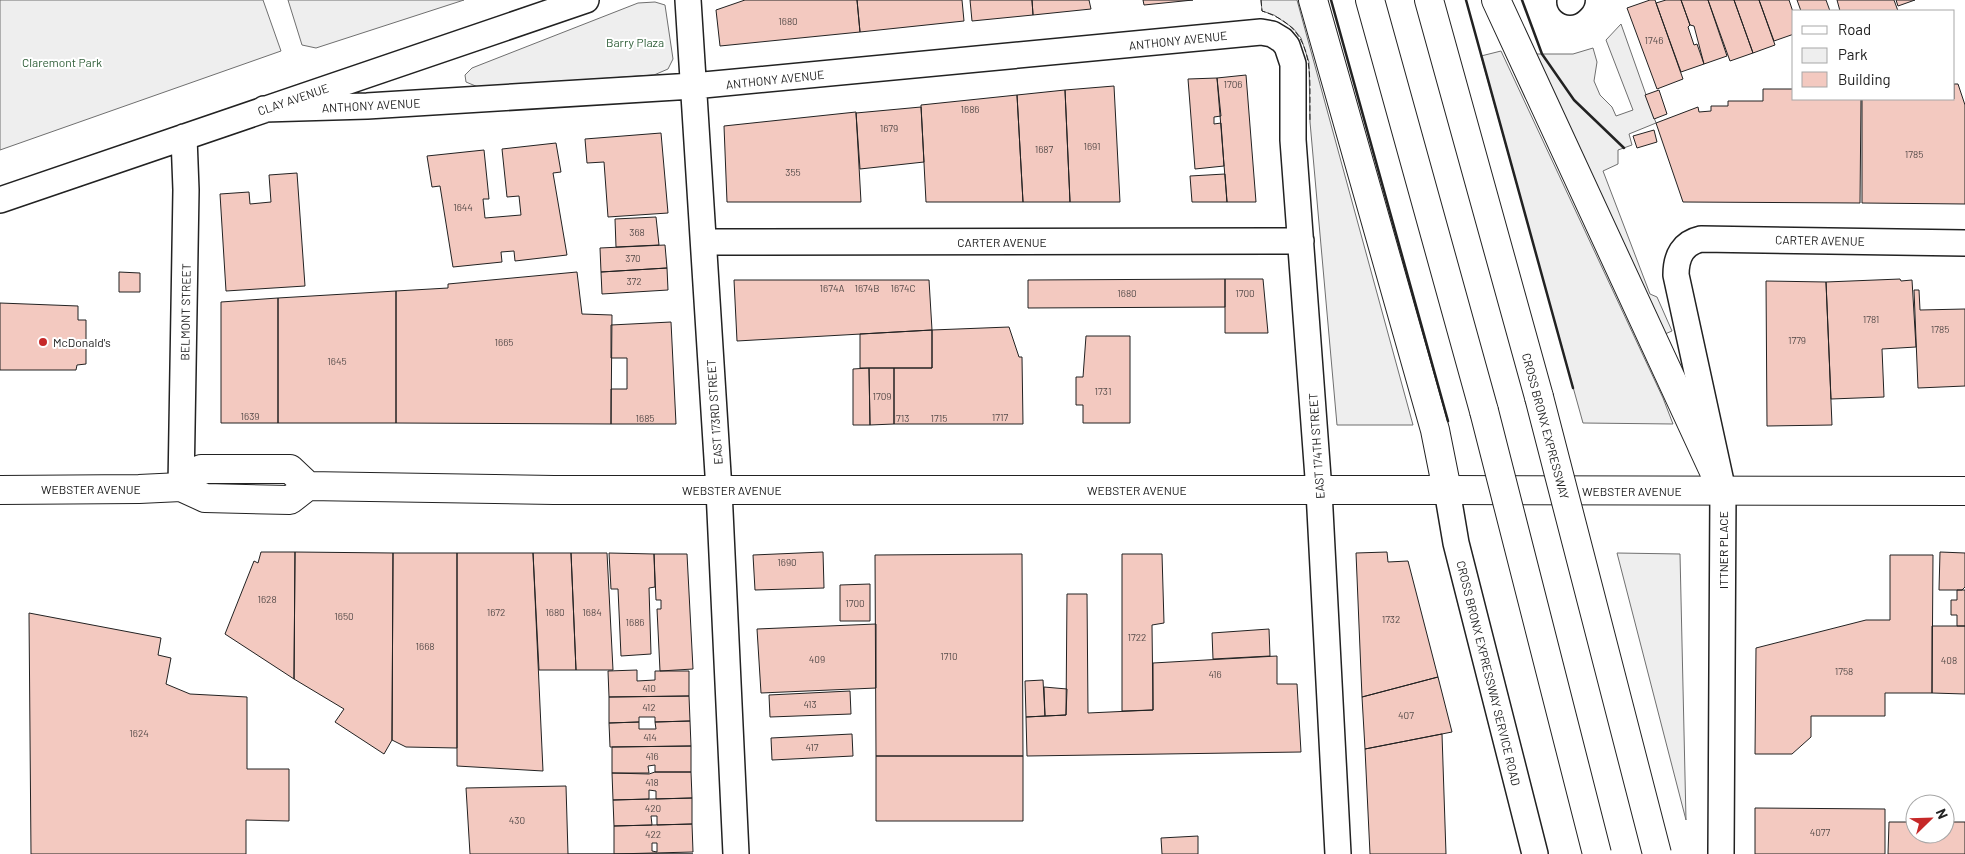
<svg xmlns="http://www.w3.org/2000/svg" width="1965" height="854" font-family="Barlow,sans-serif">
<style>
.green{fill:#eee;stroke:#6f6f6f}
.building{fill:#f3c9c0;stroke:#222;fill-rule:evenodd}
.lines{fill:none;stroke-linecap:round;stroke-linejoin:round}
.street-casing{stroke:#222;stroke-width:28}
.secondary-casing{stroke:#222;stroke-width:30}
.primary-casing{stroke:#222;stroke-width:30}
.highway-casing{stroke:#222;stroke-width:30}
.street{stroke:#fff;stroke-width:25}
.secondary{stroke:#fff;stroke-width:28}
.primary{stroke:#fff;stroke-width:28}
.highway{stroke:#fff;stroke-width:28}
.highway-bridge-casing{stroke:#222;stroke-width:30;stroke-linecap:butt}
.highway-bridge{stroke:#fff;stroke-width:28}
.fence{stroke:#222;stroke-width:1;stroke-dasharray:6 2.5;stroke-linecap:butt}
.wall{stroke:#222;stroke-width:2.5}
.poi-dot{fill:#c62828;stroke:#fff;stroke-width:2}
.labels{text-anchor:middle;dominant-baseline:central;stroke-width:4;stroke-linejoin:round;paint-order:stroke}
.number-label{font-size:10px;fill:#564c4a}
.street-label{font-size:12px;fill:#222;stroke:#fff}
.park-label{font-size:12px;fill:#2f5e38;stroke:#fff}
.poi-label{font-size:12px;fill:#222;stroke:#fff;text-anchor:start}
</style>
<rect width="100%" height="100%" fill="#fff"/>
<path class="green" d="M0,0H263L281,51L0,150Z
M288,0H464L316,48L302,45Z
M1261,0H1297L1413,425H1337L1310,122L1309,62L1301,38L1293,28L1274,15L1262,11Z
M655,2L665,5L673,59L668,69L654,75L478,87L466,82L465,75L472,68L638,3Z
M1621,24L1656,123L1629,134L1632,145L1618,150V164L1603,171L1650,294L1657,297L1672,331L1665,334L1535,54H1573L1593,48L1597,62L1594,81L1600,95L1612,107L1616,116L1633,110L1606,40Z
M1501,51L1663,398L1673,424L1583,423L1481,56Z
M1617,553L1680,554L1686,820Z"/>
<path class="building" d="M745,0H857L860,32L720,46L716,10Z
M857,0H962L964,21L860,32Z
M970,0H1032L1033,15L972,21Z
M1032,0H1089L1091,9L1033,15Z
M1143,0H1193L1144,5Z
M1650,0H1655L1683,79L1657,89L1627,8Z
M1666,0H1681L1690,25L1688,27L1694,45L1697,44L1704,64L1681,72L1656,3Z
M1681,0H1708L1727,56L1704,64L1694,26L1690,25Z
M1708,0H1734L1753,53L1730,61Z
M1734,0H1759L1775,45L1753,53Z
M1759,0H1789L1794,15V34L1774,41Z
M1797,0H1826L1830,11H1801Z
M1837,0H1894L1898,11H1840Z
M1896,0H1915L1898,6Z
M1246,75L1256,202H1227L1217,78Z
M1217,78L1221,116L1214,117V124L1221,123L1224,166L1195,169L1188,79Z
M1954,84H1958L1965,105V204L1862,203V99H1954Z
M1114,86L1120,202H1070L1065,90Z
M1763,89H1794V99H1861L1860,203L1683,202L1656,123L1698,107L1699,112L1711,111V106H1728V101H1763Z
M1065,90L1070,202H1023L1017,95Z
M1659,90L1667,114L1654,119L1645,95Z
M1017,95L1023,202H926L921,105Z
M921,107L924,162L860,169L856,113Z
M856,112L861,202H727L724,126Z
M1654,130L1657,142L1637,148L1633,136Z
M661,133L668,213L608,217L604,162L587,163L585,139Z
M556,143L561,172L553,173L567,255L515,261L514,251L501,252L502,262L453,267L440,186L432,187L427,156L484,150L489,199H483L485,218L521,215L519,196L507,197L502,149Z
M297,173L305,286L226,291L220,194L249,192L250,204L271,202L269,175Z
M1225,174L1227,202H1192L1190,176Z
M656,217L659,245L616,247L615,219Z
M665,245L667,268L601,272L600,248Z
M667,268L668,290L602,294L601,272Z
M119,272L140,273V292H119Z
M577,272L582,314L612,315L611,424L396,423V291L448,288V284Z
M1225,279V307L1028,308V280Z
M1225,279H1263L1268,333H1225Z
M1900,279L1901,281L1912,280L1916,347L1882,349L1884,397L1831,399L1826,282Z
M734,280H929L932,330L737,341Z
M1766,281L1826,282L1832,425L1767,426Z
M1914,290H1919L1920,310L1965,309V386L1918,388Z
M396,291V423H278V298Z
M278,298V423H221V302Z
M0,303L78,306V320H86V364L77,365L76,370H0Z
M671,322L676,424H611V389H627V358H611V325Z
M1009,327L1019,357H1022L1023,424H894V368H932V330Z
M932,330V368H860V334Z
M1086,336H1130V423H1083V405H1076V377H1083Z
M869,368H894V424L870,425Z
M869,368L870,425H853V369Z
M261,552H295L294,679L225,634L254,561L258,563Z
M295,552L393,553L392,740L384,754L335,722L344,709L294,679Z
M823,552L824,588L755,590L753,555Z
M1387,552L1388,562L1408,561L1438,677L1362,697L1356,553Z
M1940,552L1965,553V587L1962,590H1939Z
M393,553H457V748L406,747L392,740Z
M457,553H533L543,771L457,766Z
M533,553H571L576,670H539Z
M571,553H607L613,670H576Z
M609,553L654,554L655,587L649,588L651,654L621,656L618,589H611Z
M654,554H687L693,669L660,671L657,609H661V600H656Z
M1022,554L1023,756H876L875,555Z
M1122,554H1162L1164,623L1152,625L1153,710L1122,711Z
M1890,555H1933L1932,693H1885V716H1811V737L1792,754H1755L1756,648L1866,620H1890Z
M870,584V621H840V585Z
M1957,590H1965V626H1957V615H1951V600H1957Z
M1067,594H1087L1088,713L1153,710V663L1277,656V684H1297L1301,752L1027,756L1026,717L1066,715Z
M29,613L161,638L158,655L171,658L166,684L190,694L247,697V769H289V821L246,820V854H31Z
M876,624V688L761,693L757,629Z
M1932,626H1965V694L1932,693Z
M1269,629L1270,656L1213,659L1212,633Z
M637,670V681L655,680V671H689V696L609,697L608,671Z
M1438,677L1452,732L1365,749L1362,697Z
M1043,680L1045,716L1026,717L1025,681Z
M1044,687L1067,689L1066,715L1045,716Z
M850,691L851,714L770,717L769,695Z
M689,696L690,721L655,722V717H639V722L609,723V697Z
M690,721L691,746L610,747L609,723L639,722V729H656L655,722Z
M852,734L853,756L772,760L771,738Z
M1442,734L1446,854H1370L1365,749Z
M691,746V772H655V765L648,766L649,773H612V747Z
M876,756H1023V821H876Z
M655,772H691L692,798L656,799V791L649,790V799L613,800L612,773L649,774Z
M566,786L568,854H693H470L466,788Z
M692,798V824L657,825V816H651L652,825L614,826L613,800Z
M1755,808L1885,809V854H1755Z
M1889,822H1915V834H1945V822H1965V854H1888Z
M692,824L693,852L614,854V826ZM652,843H657V852L652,851Z
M1198,836V854H1162L1161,838Z"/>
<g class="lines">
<g class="street-casing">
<path id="street" d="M688,0L719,490L736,854
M1570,2L1572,0
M264,109L367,106L693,86L1261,32L1272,34L1282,40L1287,46L1293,64V140L1319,491L1338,854
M0,200L586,0
M704,242L1301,241
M181,487L186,190L184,137
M1447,490L1456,543L1535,854
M1721,854L1723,491L1676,275C1676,256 1683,243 1701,239L1965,243"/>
</g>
<g class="secondary-casing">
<path id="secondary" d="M181,487L201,469H290L308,486
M0,490L139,489L181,487L205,498L290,500L308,486L554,490H1447"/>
</g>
<g class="primary-casing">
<path id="primary" d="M1447,490L1965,491"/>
</g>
<g class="highway-casing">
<path id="highway" d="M1313,0L1435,430L1447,490
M1370,0L1484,411
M1429,0L1539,397
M1496,0L1723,491"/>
</g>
<use href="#street" class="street"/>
<use href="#secondary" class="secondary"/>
<use href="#primary" class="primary"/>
<use href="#highway" class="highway"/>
<g class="highway-bridge-casing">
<path id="highway-bridge" d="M1539,397L1657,854
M1484,411L1597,854"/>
</g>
<use href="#highway-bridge" class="highway-bridge"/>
<path class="fence" d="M1261,0L1262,11C1318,29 1309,73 1310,122"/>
<path class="wall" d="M1331,0L1448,421
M1466,0L1573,388
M1522,0L1542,54L1574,100L1624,148"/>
</g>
<circle class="poi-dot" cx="43" cy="342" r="5"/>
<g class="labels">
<g class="number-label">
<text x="788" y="21">1680</text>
<text x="1654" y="40">1746</text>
<text x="1233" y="84">1706</text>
<text x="970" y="109">1686</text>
<text x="889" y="128">1679</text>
<text x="1092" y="146">1691</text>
<text x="1044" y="149">1687</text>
<text x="1914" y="154">1785</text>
<text x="793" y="172">355</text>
<text x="463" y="207">1644</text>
<text x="637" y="232">368</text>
<text x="633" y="258">370</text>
<text x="634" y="281">372</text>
<text x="832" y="288">1674A</text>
<text x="867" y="288">1674B</text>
<text x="903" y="288">1674C</text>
<text x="1127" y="293">1680</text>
<text x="1245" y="293">1700</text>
<text x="1871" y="319">1781</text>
<text x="1940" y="329">1785</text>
<text x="1797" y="340">1779</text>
<text x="504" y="342">1665</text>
<text x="337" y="361">1645</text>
<text x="1103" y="391">1731</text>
<text x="882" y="396">1709</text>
<text x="250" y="416">1639</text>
<text x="1000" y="417">1717</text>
<text x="645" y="418">1685</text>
<text x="901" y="418">1713</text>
<text x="939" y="418">1715</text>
<text x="787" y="562">1690</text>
<text x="267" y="599">1628</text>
<text x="855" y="603">1700</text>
<text x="496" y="612">1672</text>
<text x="555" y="612">1680</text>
<text x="592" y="612">1684</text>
<text x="344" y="616">1650</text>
<text x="1391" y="619">1732</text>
<text x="635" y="622">1686</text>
<text x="1137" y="637">1722</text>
<text x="425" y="646">1668</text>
<text x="949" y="656">1710</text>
<text x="817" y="659">409</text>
<text x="1949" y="660">408</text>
<text x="1844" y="671">1758</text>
<text x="1215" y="674">416</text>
<text x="649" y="688">410</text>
<text x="810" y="704">413</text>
<text x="649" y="707">412</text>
<text x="1406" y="715">407</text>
<text x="139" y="733">1624</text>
<text x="650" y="737">414</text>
<text x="812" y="747">417</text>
<text x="652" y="756">416</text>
<text x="652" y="782">418</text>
<text x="653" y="808">420</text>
<text x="517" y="820">430</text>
<text x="1820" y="832">4077</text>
<text x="653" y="834">422</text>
</g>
<g class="street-label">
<text transform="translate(1178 40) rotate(-6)">ANTHONY AVENUE</text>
<text transform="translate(775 79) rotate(-6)">ANTHONY AVENUE</text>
<text transform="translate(293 99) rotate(-19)">CLAY AVENUE</text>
<text transform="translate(371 105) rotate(-3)">ANTHONY AVENUE</text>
<text transform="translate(1820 240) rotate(1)">CARTER AVENUE</text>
<text x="1002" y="242">CARTER AVENUE</text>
<text transform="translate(185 312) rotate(-89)">BELMONT STREET</text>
<text transform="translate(714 412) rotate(-94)">EAST 173RD STREET</text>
<text transform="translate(1546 426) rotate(75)">CROSS BRONX EXPRESSWAY</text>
<text transform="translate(1316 446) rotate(-94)">EAST 174TH STREET</text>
<text x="91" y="489">WEBSTER AVENUE</text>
<text x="732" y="490">WEBSTER AVENUE</text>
<text x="1137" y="490">WEBSTER AVENUE</text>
<text x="1632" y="491">WEBSTER AVENUE</text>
<text transform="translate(1723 550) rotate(-90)">ITTNER PLACE</text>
<text transform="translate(1489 673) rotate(76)">CROSS BRONX EXPRESSWAY SERVICE ROAD</text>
</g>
<g class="park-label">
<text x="635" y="42">Barry Plaza</text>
<text x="62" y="62">Claremont Park</text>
</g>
<g class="poi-label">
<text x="53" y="342">McDonald's</text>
</g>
</g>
<rect x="1792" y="10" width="162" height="90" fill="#ffffff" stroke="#a7a7a7"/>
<rect x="1802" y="26" width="25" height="8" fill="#ffffff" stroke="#a7a7a7"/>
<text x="1838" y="35" font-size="15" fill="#222222">Road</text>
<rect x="1802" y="48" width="25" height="15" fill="#eeeeee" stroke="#a7a7a7"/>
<text x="1838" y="60" font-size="15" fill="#222222">Park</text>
<rect x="1802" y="72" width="25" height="15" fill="#f3c9c0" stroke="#a7a7a7"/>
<text x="1838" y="85" font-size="15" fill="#222222">Building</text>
<g transform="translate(1930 819) rotate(67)"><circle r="24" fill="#ffffff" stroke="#a7a7a7"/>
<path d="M0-4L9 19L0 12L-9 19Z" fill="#c62828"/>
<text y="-8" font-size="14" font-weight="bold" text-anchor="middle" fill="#222222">N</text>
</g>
</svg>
